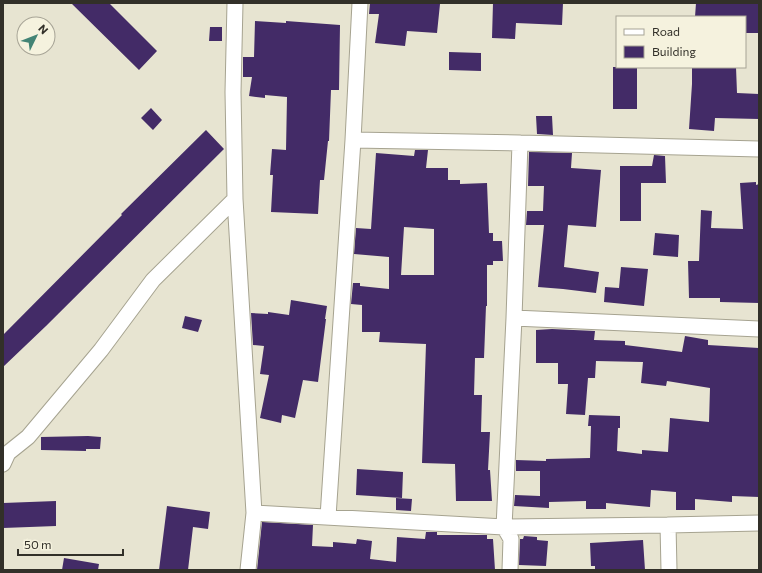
<svg xmlns="http://www.w3.org/2000/svg" width="762" height="573" font-family="Commissioner,sans-serif">
<style>
.building{fill:#432b67;fill-rule:evenodd}
.lines{fill:none;stroke-linecap:round;stroke-linejoin:round}
.minor-casing{stroke:#a6a390;stroke-width:17}
.minor{stroke:#fff;stroke-width:15}
</style>
<rect width="100%" height="100%" fill="#e7e4d1"/>
<path class="building" d="M71,3H109L157,51L139,70Z
M370,3H425L440,4L437,33L407,31L405,46L375,43L379,14H369Z
M493,3H563L562,25L516,23L515,39L492,38Z
M696,3H759V33H745V17H695Z
M255,21L286,23V21L340,25L339,90H331L329,141H328L324,180H320L318,214L271,212L273,175H270L272,149L286,150L287,97L265,95V98L249,96L252,77H243V57H254Z
M210,27H222V41H209Z
M449,52L481,53V71L449,70Z
M613,67H637V109H613Z
M692,67H736L737,93L759,94V119L715,118L714,131L689,129L692,84Z
M151,108L162,120L153,130L141,118Z
M536,116H552L553,135L537,134Z
M206,130L224,149L46,326L3,367V335L122,215L121,214Z
M415,150H428L426,168H448V180H460V184L487,183L489,233H493V241H502L503,261H493V265H487V306H486L484,358H475L474,395H482L481,432H490L488,470H490L492,501H456L455,464L422,463L426,344L379,342L380,332H362V305L351,304L353,283H360V286L389,289V257L354,254L356,228L371,229L376,153L414,156ZM404,227L434,229V275H401Z
M529,152L572,153L571,168L601,170L596,227L568,225L564,267L599,272L596,293L563,289L538,287L544,225H526L527,211H543L544,186H528Z
M654,155L665,156L666,183H641V221H620V166H652Z
M756,182V185L759,184V303L720,302V298H689L688,261H699L701,210L712,211L711,228L743,229L740,183Z
M655,233L679,235L678,257L653,255Z
M621,267L648,269L644,306L604,302L605,287L619,288Z
M291,300L327,306L325,319H326L318,382L303,380L295,418L282,415L281,423L260,418L269,375L260,374L264,346L253,345L251,313L268,314V312L289,315Z
M185,316L202,320L198,332L182,328Z
M552,329L595,331L594,340L625,341V345L682,352L685,336L708,340V345L759,348V497L732,496V502L695,499V510H676V492L651,490L650,507L606,503V509H586V501L549,502V508L514,506L515,495L540,496V471H516V460L546,461V459L590,458L591,426H588L589,415L620,416V428H618L617,451L642,454V450L668,452L670,418L709,422L710,388L667,381L666,386L641,383L643,362L596,361L595,378H588L585,415L566,414L568,384H558V363H536V330Z
M88,436L101,437L100,449H86V451L41,450V437Z
M357,469L403,472L402,498L356,495Z
M396,498L412,499L411,511L396,510Z
M56,501V526L3,528V503Z
M167,506L210,512L208,529L193,527L188,570H159Z
M262,522L313,525L312,546L333,547V542L356,544L357,539L372,541L370,559L396,562L397,537L425,539L426,532H437V535H487V539H493L495,570H257Z
M524,536L537,537V540L548,541L546,566L519,565L520,539H523Z
M643,540L645,570H595V566H591L590,543Z
M64,558L99,564L98,570H62Z"/>
<g class="lines">
<g class="minor-casing">
<path id="minor" d="M235,3L233,92L235,199L254,513L248,570
M353,140L520,143L759,149
M514,318L759,329
M3,464L8,453L28,437L101,350L153,280L235,199
M254,513L504,527L668,525L759,523
M328,517L353,140L360,3
M668,525L669,570
M510,570L511,539L504,527L514,318L520,143"/>
</g>
<use href="#minor" class="minor"/>
</g>
<rect width="762" height="573" fill="none" stroke="#323029" stroke-width="8"/>
<rect x="616" y="16" width="130" height="52" fill="#f5f2de" stroke="#a7a496"/>
<rect x="624" y="29" width="20" height="6" fill="#ffffff" stroke="#a7a496"/>
<text x="652" y="36" font-size="12" fill="#323029">Road</text>
<rect x="624" y="46" width="20" height="12" fill="#432b67" stroke="#a7a496"/>
<text x="652" y="56" font-size="12" fill="#323029">Building</text>
<g transform="translate(36 36) rotate(47)"><circle r="19" fill="#f5f2de" stroke="#a7a496"/>
<path d="M0-3L7 15L0 10L-7 15Z" fill="#438475"/>
<text y="-6" font-size="11" font-weight="bold" text-anchor="middle" fill="#323029">N</text>
</g>
<path d="M18 549v6h105v-6" fill="none" stroke="#323029" stroke-width="2"/>
<text x="24" y="549" font-size="12" fill="#323029" stroke="#f5f2de" stroke-width="3" paint-order="stroke">50 m</text>
</svg>
